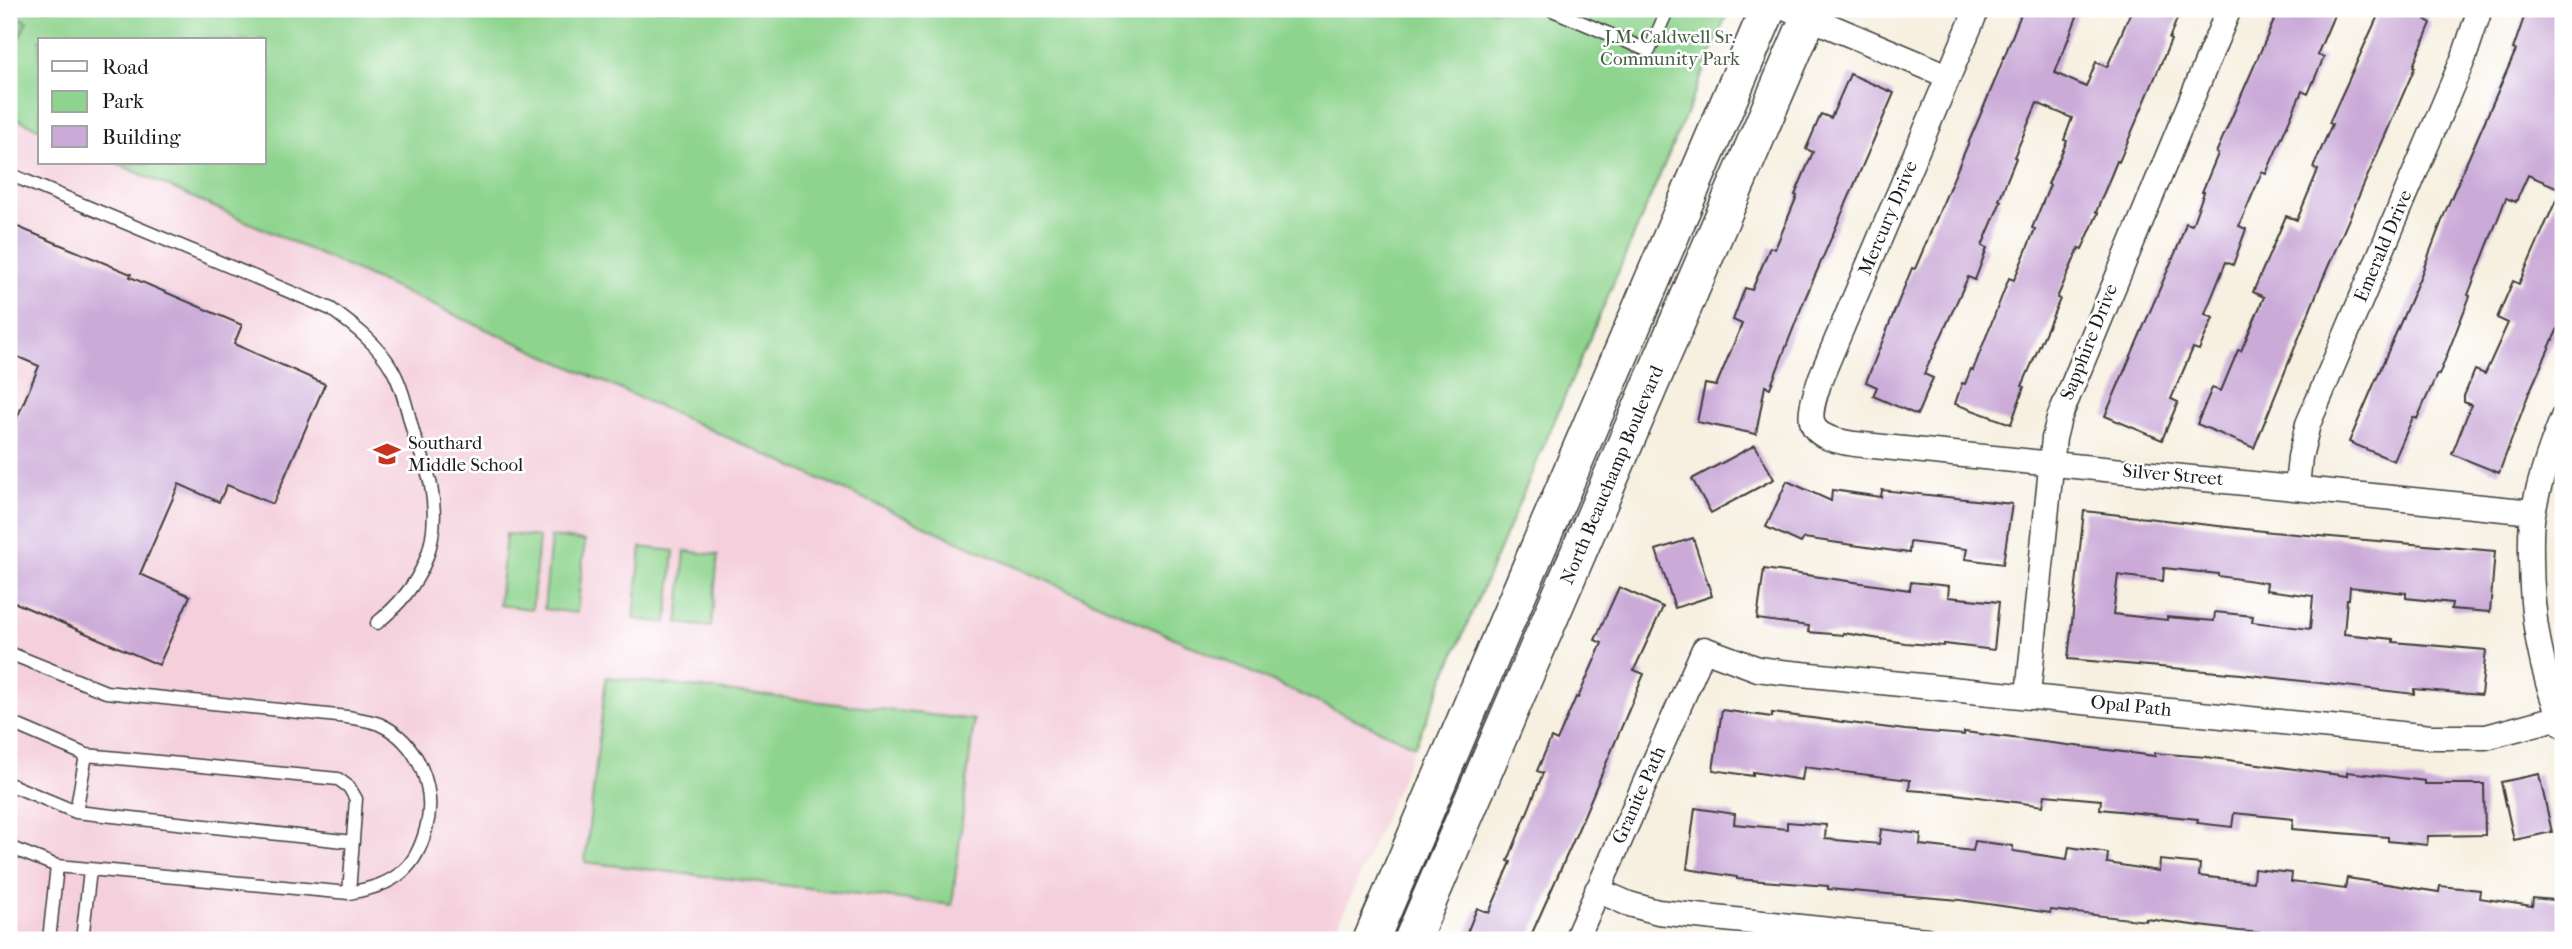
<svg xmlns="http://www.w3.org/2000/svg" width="2572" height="949" font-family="'IM FELL French Canon',serif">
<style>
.built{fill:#f4cfdc}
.green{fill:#8ed48e;stroke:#557855;stroke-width:2}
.forest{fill:#72b679;stroke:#47694a;stroke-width:2}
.building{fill:#cbaad8;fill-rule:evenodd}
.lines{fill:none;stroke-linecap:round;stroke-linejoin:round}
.lane-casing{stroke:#3d3c3a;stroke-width:15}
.street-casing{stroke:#3d3c3a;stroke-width:27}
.secondary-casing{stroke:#3d3c3a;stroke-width:38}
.lane{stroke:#fff;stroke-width:12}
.street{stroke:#fff;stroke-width:24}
.secondary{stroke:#fff;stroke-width:35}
.labels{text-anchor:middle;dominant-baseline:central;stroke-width:5;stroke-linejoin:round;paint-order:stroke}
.park-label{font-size:19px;fill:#445c44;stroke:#fff}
.street-label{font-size:19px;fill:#1c1c1c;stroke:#fff}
.poi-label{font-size:19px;fill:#1c1c1c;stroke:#fff;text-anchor:start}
</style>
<rect width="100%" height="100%" fill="#fff"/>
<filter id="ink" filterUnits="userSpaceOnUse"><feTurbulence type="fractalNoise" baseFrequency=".0143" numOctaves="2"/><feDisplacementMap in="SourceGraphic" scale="14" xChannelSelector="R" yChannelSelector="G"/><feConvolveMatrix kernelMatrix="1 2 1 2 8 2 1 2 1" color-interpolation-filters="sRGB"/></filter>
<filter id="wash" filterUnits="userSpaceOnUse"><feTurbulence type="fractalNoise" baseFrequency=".00686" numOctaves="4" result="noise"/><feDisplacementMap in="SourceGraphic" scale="28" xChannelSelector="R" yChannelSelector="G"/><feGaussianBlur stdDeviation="1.57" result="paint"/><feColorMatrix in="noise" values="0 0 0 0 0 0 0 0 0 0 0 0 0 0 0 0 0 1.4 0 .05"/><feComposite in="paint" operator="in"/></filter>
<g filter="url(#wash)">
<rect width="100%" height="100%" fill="#f7f0e1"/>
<path class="built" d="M9,115L40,129V163H116L1415,746L1332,940H9Z"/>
<path class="green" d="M9,9H1729L1692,100L1415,746L116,163H264V40H40V129L9,115V61L27,21L9,13Z
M506,534L539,537L532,609L499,605Z
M551,537L585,541L577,613L544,609Z
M641,547L674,551L667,623L634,619Z
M685,551L718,555L711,627L678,623Z
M606,677L974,720L952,905L585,862Z"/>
<path class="forest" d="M9,13L27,21L9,61Z"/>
<g id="blocks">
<path class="building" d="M2023,9H2080L2055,73L2086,87L2096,62L2107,67L2132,9H2181L2169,39L2171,40L2119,162L2117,161L2096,212L2098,213L2082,249L2079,248L2057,298L2060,299L2022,386L2024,387L2011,424L1955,404L1962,383L1965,384L1971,369L1973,370L2009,278L2014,280L2035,229L2032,228L2050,185L2048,184L2067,141L2064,140L2072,118L2037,103L2014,157L2016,158L1999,200L2001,201L1982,246L1987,248L1975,280L1968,277L1924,374L1933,378L1917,415L1873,396L1877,387L1866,382L1912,268L1915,269L1993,85Z
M2279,9H2324L2335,13L2317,55L2324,57L2308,94L2302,91L2266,174L2262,172L2239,226L2246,229L2233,265L2226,262L2205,314L2213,318L2199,350L2193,348L2171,399L2178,402L2162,440L2105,416L2179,244L2186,223L2192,225L2204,192H2202L2218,154L2216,153Z
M2381,9H2431L2426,20L2431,23L2413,66L2415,67L2321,283L2254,448L2197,424L2212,388L2221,391L2238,350L2241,351L2264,297L2253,292L2286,216L2297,220L2318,170L2313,168L2332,124L2329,123Z
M2527,9H2563V317L2529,393L2499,473L2452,454L2471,405L2464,402V396L2475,370L2485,374L2508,323L2497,318L2513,281L2519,284L2561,189L2528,175L2516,202L2506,198L2468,295L2470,296L2439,375L2437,374L2417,419L2413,417L2394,461L2349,442L2421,275L2448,205L2516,50L2513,49Z
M1850,74L1894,93L1804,301L1770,388L1765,386L1756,434L1697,422L1705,384L1716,386L1742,324L1733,320L1745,288L1752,290L1770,247L1775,249L1797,196L1795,195L1813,152L1806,149L1821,114L1831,118Z
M13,225L131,274L130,277L242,325L234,344L325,384L273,504L227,485L219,502L179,484L140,574L190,596L159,665L9,600V437L39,366L9,353V236Z
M1755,445L1774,479L1711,513L1692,479Z
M1787,481L1831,501L1832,490L1881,497L1882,490L2012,504L2003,564L1965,559L1967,549L1910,542L1909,553L1804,538L1801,543L1766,527Z
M2084,511L2272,532L2495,551L2490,612L2451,609L2452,603L2406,598V593L2350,587L2349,599H2347L2344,634L2393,639V642L2486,650L2481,695L2414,689V694L2241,674L2068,659ZM2164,568L2218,574V576L2267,583L2266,590L2313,596L2310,629L2252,622L2253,616L2215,612L2214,621L2167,617V620L2113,614L2118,575L2163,581Z
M1693,538L1712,596L1675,608L1656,550Z
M1764,569L1910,590L1911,582L1949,586L1948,597L1999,602L1994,650L1944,644V646L1905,643L1843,633V635L1808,632L1809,626L1757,619Z
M1619,587L1663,607L1634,670L1644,674L1575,837L1529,940H1464L1477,908L1489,913L1511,862L1508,861L1543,773L1537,771L1551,738L1557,741L1576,697L1578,698L1602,643L1595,640Z
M1722,710L1772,717V713L1905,730L1964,735V732L2155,756V753L2206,757L2347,776V772L2385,776L2425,781V784H2484L2485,835L2428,836L2427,845L2388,841V837L2292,829L2293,819L2234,813L2232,827L2197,823L2198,819L2100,809L2101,800L2045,795L2043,806L1948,793L1909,790L1910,780L1804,767L1802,780L1753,772V776L1713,770Z
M2539,774L2552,832L2514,840L2501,782Z
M1695,808L1735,814L1734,824L1787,829V822L1826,825L1825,839L1879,844L1881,829L1921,834L1920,845L1973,851L1975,841L2013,846V851L2067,859L2069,847L2108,853L2107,863L2159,871L2160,860L2200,864L2199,876L2253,882L2254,869L2292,873L2291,882L2345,889L2347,878L2439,892L2440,886L2480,890L2479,898L2532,906L2533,898L2563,901V940L2333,939L2239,931L2146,919V921L2051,910L2050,913L1960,900L1828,889V886L1737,879V877L1687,869Z"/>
</g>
</g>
<g filter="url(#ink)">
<use href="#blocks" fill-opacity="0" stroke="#3d3c3a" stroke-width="2"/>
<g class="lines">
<g class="lane-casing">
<path id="lane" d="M1550,9L1649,51L1668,9
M9,174L331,309C354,326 378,344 392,369C403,388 408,414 414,435C420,452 428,469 431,486C442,544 421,587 377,623
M9,653L106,692L347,717C358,719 369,720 379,724C418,741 437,789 426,829C422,844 416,860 403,871C388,885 368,889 349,893L57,866L9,847
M9,722L86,755L338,779L349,787L356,799L349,893
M9,784L76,812L353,842
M76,812L86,755
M49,940L57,866
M82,940L90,870"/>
</g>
<g class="street-casing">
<path id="street" d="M1789,9L1948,76
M1977,9L1821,377C1806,421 1803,436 1854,444L2533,512
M2563,417C2551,447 2540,477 2534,509C2530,524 2531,542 2531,557C2531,616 2540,671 2563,725
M2297,487L2300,457L2308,424L2464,57L2480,9
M2028,695L2054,438L2059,418L2229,9
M1597,890L1629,904L1658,912L1926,940
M1576,940L1704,649L1758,669L1781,672L2431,737H2486L2560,717"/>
</g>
<g class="secondary-casing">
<path id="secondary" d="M1371,940L1768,9
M1412,940L1812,9"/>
</g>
<use href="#lane" class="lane"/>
<use href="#street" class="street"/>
<use href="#secondary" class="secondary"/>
</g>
</g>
<defs>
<g id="school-bare" transform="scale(2.1)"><path d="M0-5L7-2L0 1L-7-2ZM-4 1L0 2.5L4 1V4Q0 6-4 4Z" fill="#c8321e" stroke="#fff" stroke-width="2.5" paint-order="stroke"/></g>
</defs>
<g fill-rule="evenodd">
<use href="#school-bare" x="387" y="454"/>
</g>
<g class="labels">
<g class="park-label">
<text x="1670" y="37">J.M. Caldwell Sr.<tspan x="1670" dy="22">Community Park</tspan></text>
</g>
<g class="street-label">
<text transform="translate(1888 218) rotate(-67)">Mercury Drive</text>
<text transform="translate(2383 246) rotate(-67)">Emerald Drive</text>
<text transform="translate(2089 342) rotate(-68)">Sapphire Drive</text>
<text transform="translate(1612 475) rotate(-67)">North Beauchamp Boulevard</text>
<text transform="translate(2173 475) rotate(5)">Silver Street</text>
<text transform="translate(2131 706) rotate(6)">Opal Path</text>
<text transform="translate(1639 795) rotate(-66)">Granite Path</text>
</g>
<g class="poi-label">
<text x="408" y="443">Southard<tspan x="408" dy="22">Middle School</tspan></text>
</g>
</g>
<rect width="2572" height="949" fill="none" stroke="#fff" stroke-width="35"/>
<rect x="38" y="38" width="228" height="126" fill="#ffffff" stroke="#a4a4a4" stroke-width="2"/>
<rect x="52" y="61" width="35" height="10" fill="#ffffff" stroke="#a4a4a4" stroke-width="2"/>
<text x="102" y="74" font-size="21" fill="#1c1c1c">Road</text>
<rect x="52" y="91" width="35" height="21" fill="#8ed48e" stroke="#a4a4a4" stroke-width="2"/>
<text x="102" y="108" font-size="21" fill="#1c1c1c">Park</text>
<rect x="52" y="126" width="35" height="21" fill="#cbaad8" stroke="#a4a4a4" stroke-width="2"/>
<text x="102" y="144" font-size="21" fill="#1c1c1c">Building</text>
</svg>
